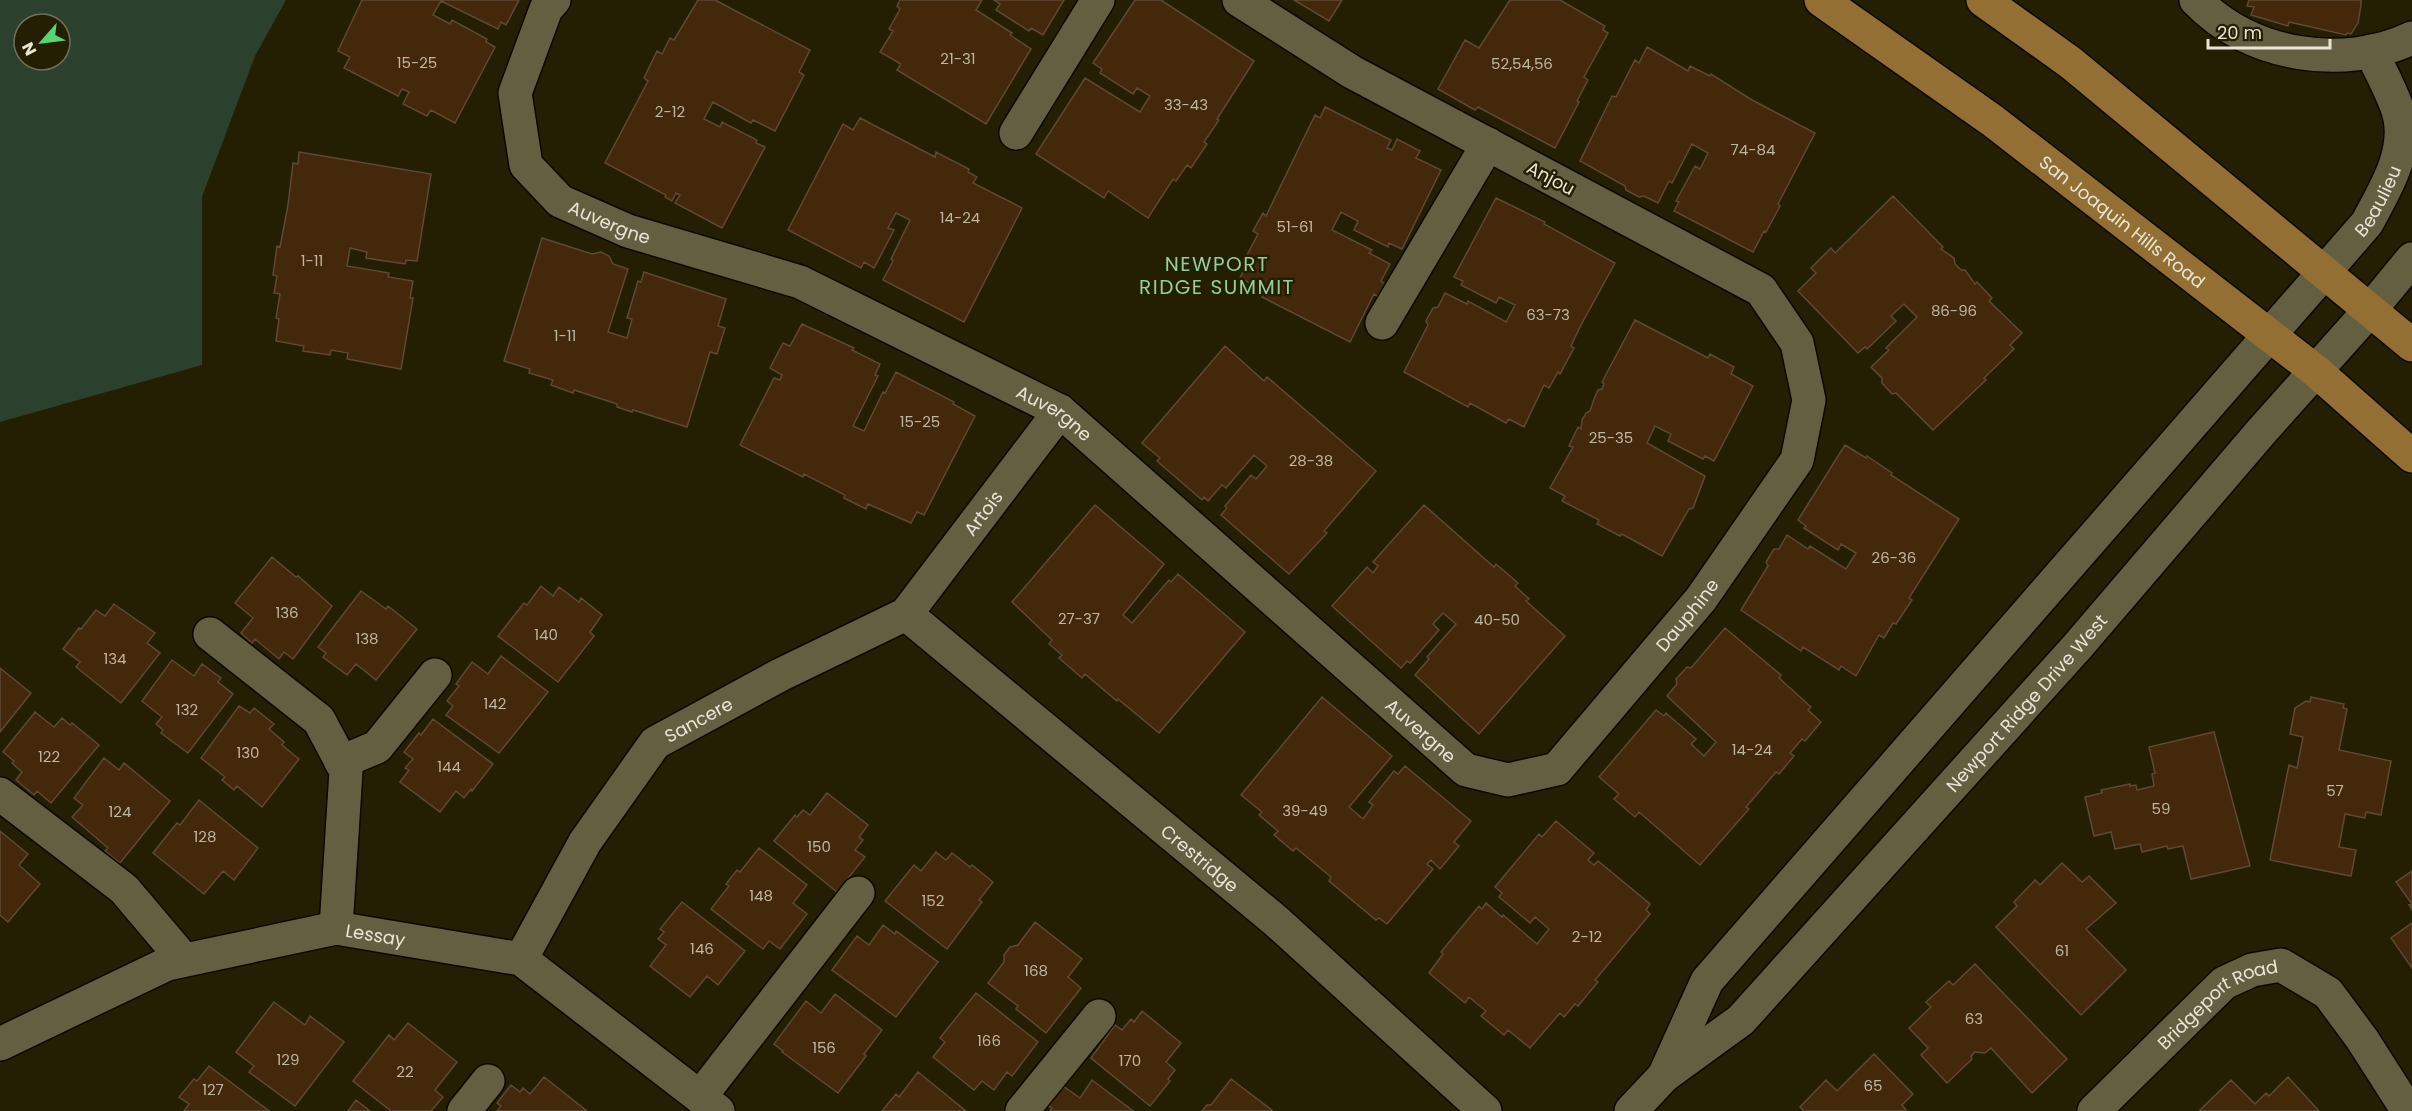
<svg xmlns="http://www.w3.org/2000/svg" width="2412" height="1111" font-family="Poppins,sans-serif">
<style>
.green{fill:#2c412d;fill-rule:evenodd}
.building{fill:#43280b;stroke:#5f4834;stroke-width:1.5}
.lines{fill:none;stroke-linecap:round;stroke-linejoin:round}
.minor-casing{stroke:#0d0800;stroke-width:36}
.major-casing{stroke:#0d0800;stroke-width:36}
.minor{stroke:#655f42;stroke-width:33}
.major{stroke:#946f34;stroke-width:33}
.labels{text-anchor:middle;dominant-baseline:central;stroke-width:5;stroke-linejoin:round;paint-order:stroke}
.number-label{font-size:15px;fill:#bfb6a2}
.street-label{font-size:18px;fill:#e8e5d5;stroke:#241e03}
.neighbourhood-label{font-size:20px;letter-spacing:1.5px;fill:#92d09a;stroke:#241e03}
</style>
<rect width="100%" height="100%" fill="#241e03"/>
<path class="green" d="M0,0H286L255,56L202,197V365L0,422ZM24,24H60V60H24Z"/>
<path class="building" d="M362,0H519L506,25L501,22L498,29L441,1L433,15L450,24L452,20L487,39L486,42L495,47L455,123L431,110L427,116L403,104L409,92L402,89L398,96L344,68L350,57L338,51Z
M698,0H715L810,50L799,72L804,75L775,131L753,120L751,123L713,102L704,119L720,127L722,122L757,140L756,143L765,147L722,228L675,203L680,195L676,193L672,201L665,197L666,195L605,163L648,81L644,78L657,51L662,54L670,38L674,40Z
M900,0H982L976,10L1012,33L1010,35L1031,49L986,124L897,70L901,64L880,52L893,31L889,29L900,9L897,6Z
M994,0H1064L1043,35L1031,28L1029,31L996,10L1000,4Z
M1135,0H1161L1254,61L1217,119L1219,120L1204,142L1207,144L1191,168L1187,165L1176,181L1173,179L1148,218L1108,191L1104,198L1036,154L1085,78L1140,112L1150,96L1137,88L1133,94L1100,73L1102,69L1093,63Z
M1294,0H1342L1329,21Z
M1510,0H1560L1605,26L1603,30L1608,33L1584,77L1588,80L1577,101L1579,102L1555,148L1478,107L1475,110L1438,89L1465,40L1479,48Z
M2249,0H2361V5L2358,23L2351,34L2347,33L2346,35L2289,22L2288,26L2251,15L2254,7L2247,6Z
M1647,47L1688,71L1690,66L1710,76L1711,74L1752,100L1815,133L1778,204L1780,206L1766,232L1764,231L1753,252L1674,211L1679,202L1676,201L1695,166L1700,169L1708,153L1692,144L1672,183L1669,181L1658,203L1644,196L1639,197L1626,190L1625,186L1580,161L1612,96L1616,97L1635,60L1639,63Z
M1325,107L1391,140L1387,148L1392,150L1397,139L1420,151L1416,158L1441,170L1402,249L1389,243L1388,247L1354,230L1358,221L1341,212L1332,230L1372,250L1369,253L1390,264L1381,281L1385,284L1378,297L1374,294L1350,342L1262,297L1266,291L1240,278L1250,257L1247,255L1258,234L1253,231L1263,213L1266,216L1315,115L1320,118Z
M860,118L935,157L936,152L969,169L968,172L977,177L973,183L1022,208L964,322L883,280L893,261L891,259L910,220L896,213L888,228L894,230L874,268L864,262L861,268L788,230L843,124L853,130Z
M299,152L431,174L417,261L406,260L405,264L366,258L367,252L350,248L347,266L389,273L388,277L413,281L410,298H413L401,369L347,359L348,353L331,350L330,355L303,351L304,346L276,341L279,319L276,318L280,294L274,293L277,276L273,275L277,246L280,247L288,205L293,163L298,164Z
M1893,196L1943,247L1941,249L1954,258L1955,264L1961,270H1965L1975,284L1977,282L1992,298L1989,301L2022,333L2010,345L2014,349L1984,378L1986,380L1933,430L1896,393L1892,394L1882,383V378L1871,367L1889,350L1886,348L1917,317L1904,304L1891,316L1896,321L1867,349L1865,347L1858,353L1798,291L1816,273L1811,268L1831,248L1835,253Z
M1496,198L1545,222L1544,224L1615,263L1581,325L1571,346L1574,348L1560,374L1558,372L1549,388L1544,385L1524,427L1509,419L1506,423L1470,403L1468,407L1404,372L1428,325L1426,321L1433,308L1438,307L1445,293L1467,304L1468,301L1506,322L1515,305L1499,297L1496,303L1461,285L1463,281L1454,277Z
M542,238L592,254L601,252L609,256L613,264L628,269L608,332L627,338L632,319L627,318L638,281L641,282L644,272L726,299L718,326L725,328L717,354L710,352L687,427L633,410L632,412L617,407V404L574,390L573,393L551,385L553,380L529,373L530,369L504,361Z
M1635,320L1708,358L1710,354L1734,367L1731,374L1753,386L1714,461L1705,456L1703,459L1668,441L1671,434L1655,426L1647,443L1705,476L1693,508L1689,509L1662,556L1622,534L1620,536L1597,524L1599,520L1562,501L1565,496L1550,488L1573,447L1569,446L1578,427L1581,429L1582,420L1586,413L1590,411L1594,399L1598,390L1602,389L1604,384L1602,382Z
M802,324L854,348L852,350L880,364L875,375L878,376L853,426L864,431L883,392L885,393L896,372L954,402L953,404L975,416L924,515L917,512L911,523L868,504L866,509L844,498L845,495L804,474L803,477L740,445L774,378L780,380L782,375L770,368L783,343L790,346Z
M1225,346L1264,381L1267,377L1376,471L1324,531L1327,533L1289,574L1221,515L1227,508L1225,506L1251,475L1256,479L1267,466L1254,455L1226,488L1222,485L1208,501L1204,497L1202,500L1157,461L1160,458L1142,443Z
M1845,445L1866,458L1867,456L1892,473L1891,475L1959,519L1909,598L1912,600L1896,624L1893,623L1884,638L1879,635L1856,676L1841,666L1839,670L1803,647L1801,651L1741,610L1768,566L1766,562L1774,549H1779L1787,535L1808,549L1810,546L1846,569L1856,553L1841,544L1838,550L1804,528L1806,526L1798,520Z
M1095,505L1164,564L1123,615L1132,623L1169,580L1171,582L1178,574L1245,632L1159,733L1118,699L1117,701L1085,674L1082,678L1059,658L1062,655L1049,644L1052,640L1012,602Z
M1424,505L1494,567L1496,564L1518,583L1515,586L1529,599L1526,601L1565,636L1479,734L1415,675L1429,659L1427,657L1456,624L1443,613L1433,624L1439,630L1410,663L1407,661L1401,668L1332,606L1367,567L1373,573L1378,566L1373,562Z
M272,557L296,577L298,576L332,606L293,659L284,652L279,659L255,639L252,643L241,633L253,618L235,603Z
M541,586L553,596L559,587L579,602L581,598L602,615L590,632L594,636L558,682L498,636L524,603L527,605Z
M361,591L386,609L388,606L417,629L376,680L356,664L347,675L323,657L326,653L318,647Z
M114,604L155,633L147,643L160,653L121,703L76,667L80,662L63,649L79,628L81,629L96,610L105,616Z
M1725,628L1781,675L1779,678L1811,707L1808,710L1821,722L1805,741L1802,739L1790,753L1794,756L1779,774L1776,772L1746,807L1749,809L1700,865L1639,812L1635,817L1614,799L1619,794L1599,777L1656,710L1664,716L1666,713L1696,739L1691,744L1704,756L1716,742L1667,696L1677,684L1676,679L1687,667L1691,668Z
M501,656L548,692L499,753L446,715L453,706L447,701L459,686L456,684L472,662L488,674Z
M172,660L194,676L202,664L221,678L218,682L233,694L188,753L161,733L163,730L156,724L162,717L142,701Z
M0,668L31,693L0,732Z
M1322,697L1392,756L1349,807L1363,819L1373,805L1369,802L1394,771L1398,774L1405,766L1471,821L1454,842L1459,846L1440,869L1431,860L1427,864L1433,869L1387,924L1379,918L1376,920L1329,881L1331,877L1296,848L1293,851L1274,835L1278,831L1259,815L1262,812L1241,795Z
M2311,697L2344,704L2343,708L2347,709L2339,750L2391,761L2381,815L2366,812L2365,818L2345,814L2339,847L2356,850L2351,876L2270,860L2289,765L2297,768L2303,737L2290,734L2295,708L2306,701L2310,702Z
M239,706L250,713L254,708L274,724L269,729L284,742L282,745L299,759L262,807L237,786L234,790L222,780L225,777L201,758Z
M35,712L54,727L62,718L70,725L72,723L99,745L51,803L37,791L34,795L16,780L22,772L12,763L14,761L3,752Z
M433,719L493,764L472,791L471,789L464,798L456,791L440,812L400,782L409,770L405,768L413,759L404,752L419,733L421,735Z
M2214,732L2250,866L2191,879L2183,846L2168,849L2167,846L2142,852L2140,844L2115,849L2111,832L2094,836L2085,797L2102,793L2101,790L2130,784V786L2136,785L2137,790L2154,786L2152,774L2155,773L2149,747Z
M104,758L119,770L124,763L170,801L120,863L105,851L108,848L72,817L83,805L74,798Z
M827,793L868,825L859,837L863,840L855,850L865,857L837,892L774,841L795,815L797,817L803,810L810,815Z
M199,800L258,848L234,880L223,871L204,894L153,853L177,823L180,825Z
M1556,821L1594,853L1588,860L1594,865L1598,861L1650,904L1646,910L1650,914L1595,980L1598,982L1578,1006L1575,1004L1564,1017L1560,1013L1530,1048L1508,1030L1504,1035L1481,1016L1486,1011L1469,997L1465,1003L1429,973L1443,954L1441,952L1479,906L1482,909L1486,903L1502,917L1503,915L1537,944L1549,929L1535,917L1530,923L1499,897L1502,893L1495,887L1539,834L1542,837Z
M0,831L28,854L19,865L40,884L8,922L0,915Z
M759,848L807,885L793,903L807,914L780,949L769,941L763,949L711,909L729,886L726,884L737,870L740,872Z
M936,852L946,860L952,853L970,867L972,865L993,882L979,900L982,902L947,949L885,901L914,865L921,871Z
M2062,863L2082,882L2089,876L2116,903L2086,929L2126,970L2081,1015L1996,927L2017,906L2014,902L2035,880L2040,885Z
M2412,871V910L2409,905L2412,904L2396,882Z
M682,902L745,951L718,985L707,976L690,997L650,966L666,945L658,939L664,932L660,929Z
M1035,922L1082,959L1068,977L1081,988L1046,1033L1016,1009L1018,1006L988,983L1004,962V955L1010,947L1018,945Z
M2412,923V968L2391,938Z
M883,925L895,934L896,931L938,962L896,1017L832,970L857,936L869,945Z
M1975,964L2067,1059L2032,1093L1991,1048L1985,1053L1975,1052L1971,1056L1972,1059L1947,1083L1921,1055L1928,1048L1909,1028L1931,1007L1926,1002L1949,981L1953,985Z
M976,993L1038,1042L1012,1076L1007,1072L994,1090L982,1081L974,1090L933,1057L945,1042L940,1038Z
M835,994L882,1030L864,1054L866,1056L838,1093L782,1052L783,1051L774,1044L806,1001L821,1013Z
M274,1002L305,1025L310,1016L344,1042L295,1106L249,1072L254,1066L236,1052Z
M1142,1011L1181,1043L1166,1062L1175,1070L1168,1079L1170,1081L1150,1106L1091,1058L1115,1025L1122,1030L1131,1019L1134,1022Z
M408,1023L457,1062L435,1090L443,1097L431,1111H391L353,1081L389,1035L394,1040Z
M1874,1054L1913,1094L1902,1105L1906,1110L1905,1111H1804L1800,1107L1826,1080L1837,1091Z
M209,1066L269,1111H184L189,1104L179,1097L194,1079L197,1081Z
M918,1072L966,1111H882L896,1094L899,1097Z
M544,1077L587,1111H497L501,1106L497,1103L511,1085L520,1092L523,1088L530,1094Z
M2288,1077L2319,1111H2199L2231,1080L2255,1104L2266,1093L2269,1096Z
M1231,1079L1273,1111H1202L1207,1105H1211Z
M1092,1080L1133,1111H1050L1052,1108L1048,1106L1063,1086L1080,1098Z
M356,1100L370,1111H348Z"/>
<g class="lines">
<g class="minor-casing">
<g id="minor">
<path id="s1" d="M554,0L546,9L515,93L526,165L560,201L628,231L800,282L1060,411L1466,770L1508,780L1557,769L1701,599L1797,460L1809,400L1797,343L1761,290L1352,72L1239,0"/>
<path d="M2196,0C2249,56 2343,71 2412,38"/>
<path d="M1016,133L1098,0"/>
<path d="M1382,323L1488,144"/>
<path id="s2" d="M906,614L1276,921L1485,1111"/>
<path d="M210,634L319,720L346,771L336,928"/>
<path d="M341,762L377,747L435,675"/>
<path d="M0,794L124,889L184,960"/>
<path id="s3" d="M521,959L585,842L655,743L780,675L906,614L1060,411"/>
<path id="s4" d="M0,1044L167,964L336,928L521,959L718,1111"/>
<path id="s5" d="M1664,1076L1707,981L2367,223C2384,191 2409,152 2399,114C2393,93 2380,71 2371,51"/>
<path d="M700,1097L858,893"/>
<path d="M464,1111L488,1081"/>
<path d="M1022,1111L1099,1016"/>
<path id="s6" d="M1631,1111L1664,1076L1741,1020L2077,647L2261,432L2370,310L2412,259"/>
<path id="s7" d="M2094,1111L2224,983L2252,970L2281,965L2328,993L2362,1039L2408,1111"/>
</g>
</g>
<g class="major-casing">
<g id="major">
<path id="s8" d="M1821,0L1993,121L2317,372L2412,456"/>
<path d="M1983,0L2071,63L2412,345"/>
</g>
</g>
<use href="#minor" class="minor"/>
<use href="#major" class="major"/>
</g>
<g class="labels">
<g class="number-label">
<text x="958" y="58">21-31</text>
<text x="417" y="62">15-25</text>
<text x="1522" y="63">52,54,56</text>
<text x="1186" y="104">33-43</text>
<text x="670" y="111">2-12</text>
<text x="1753" y="149">74-84</text>
<text x="960" y="217">14-24</text>
<text x="1295" y="226">51-61</text>
<text x="312" y="260">1-11</text>
<text x="1954" y="310">86-96</text>
<text x="1548" y="314">63-73</text>
<text x="565" y="335">1-11</text>
<text x="920" y="421">15-25</text>
<text x="1611" y="437">25-35</text>
<text x="1311" y="460">28-38</text>
<text x="1894" y="557">26-36</text>
<text x="287" y="612">136</text>
<text x="1079" y="618">27-37</text>
<text x="1497" y="619">40-50</text>
<text x="546" y="634">140</text>
<text x="367" y="638">138</text>
<text x="115" y="658">134</text>
<text x="495" y="703">142</text>
<text x="187" y="709">132</text>
<text x="1752" y="749">14-24</text>
<text x="248" y="752">130</text>
<text x="49" y="756">122</text>
<text x="449" y="766">144</text>
<text x="2335" y="790">57</text>
<text x="2161" y="808">59</text>
<text x="1305" y="810">39-49</text>
<text x="120" y="811">124</text>
<text x="205" y="836">128</text>
<text x="819" y="846">150</text>
<text x="761" y="895">148</text>
<text x="933" y="900">152</text>
<text x="1587" y="936">2-12</text>
<text x="702" y="948">146</text>
<text x="2062" y="950">61</text>
<text x="1036" y="970">168</text>
<text x="1974" y="1018">63</text>
<text x="989" y="1040">166</text>
<text x="824" y="1047">156</text>
<text x="288" y="1059">129</text>
<text x="1130" y="1060">170</text>
<text x="405" y="1071">22</text>
<text x="1873" y="1085">65</text>
<text x="213" y="1089">127</text>
</g>
<g class="street-label">
<text transform="translate(1551 178) rotate(28)">Anjou</text>
<text stroke="none"><textPath href="#s5" startOffset="1134">Beaulieu</textPath></text>
<text stroke="none"><textPath href="#s1" startOffset="278">Auvergne</textPath></text>
<text stroke="none"><textPath href="#s8" startOffset="374">San Joaquin Hills Road</textPath></text>
<text stroke="none"><textPath href="#s1" startOffset="764">Auvergne</textPath></text>
<text stroke="none"><textPath href="#s3" startOffset="664">Artois</textPath></text>
<text stroke="none"><textPath href="#s1" startOffset="1605">Dauphine</textPath></text>
<text stroke="none"><textPath href="#s6" startOffset="570">Newport Ridge Drive West</textPath></text>
<text stroke="none"><textPath href="#s3" startOffset="304">Sancere</textPath></text>
<text stroke="none"><textPath href="#s1" startOffset="1250">Auvergne</textPath></text>
<text stroke="none"><textPath href="#s2" startOffset="382">Crestridge</textPath></text>
<text stroke="none"><textPath href="#s4" startOffset="398">Lessay</textPath></text>
<text stroke="none"><textPath href="#s7" startOffset="166">Bridgeport Road</textPath></text>
</g>
<g class="neighbourhood-label">
<text x="1217" y="264">NEWPORT<tspan x="1217" dy="23">RIDGE SUMMIT</tspan></text>
</g>
</g>
<g transform="translate(42 42) rotate(242)"><circle r="28" fill="#241e03" stroke="#726e57" stroke-width="1.5"/>
<path d="M0-4.5L10 22L0 15L-10 22Z" fill="#56d671"/>
<text y="-9" font-size="16" font-weight="bold" text-anchor="middle" fill="#e8e5d5">N</text>
</g>
<path d="M2208 39v9h122v-9" fill="none" stroke="#e8e5d5" stroke-width="3"/>
<text x="2217" y="39" font-size="18" fill="#e8e5d5" stroke="#241e03" stroke-width="4.5" paint-order="stroke">20 m</text>
</svg>
